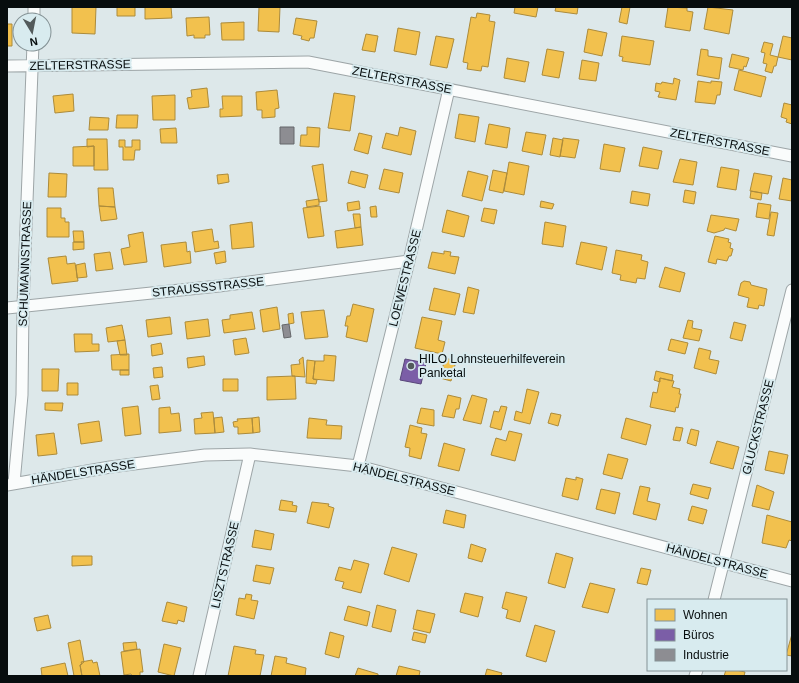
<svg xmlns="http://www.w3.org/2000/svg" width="799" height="683" font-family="Helvetica,sans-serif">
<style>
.homes{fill:#f2c14e;stroke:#ac8b3b}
.offices{fill:#7b5ea7;stroke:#584679}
.industry{fill:#8d8d92;stroke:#65676a}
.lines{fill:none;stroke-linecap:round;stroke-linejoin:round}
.street-casing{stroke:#9da5a7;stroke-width:13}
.street{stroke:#fafcfc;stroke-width:11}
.poi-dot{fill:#525a5b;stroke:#d8ebef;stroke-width:1.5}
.labels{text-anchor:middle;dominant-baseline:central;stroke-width:4;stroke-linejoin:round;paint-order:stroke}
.street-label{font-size:12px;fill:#070d0e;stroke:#d8ebef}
.poi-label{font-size:12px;fill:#070d0e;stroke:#d8ebef;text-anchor:start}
</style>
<rect width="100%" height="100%" fill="#dde8ea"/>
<path class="homes" d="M72,7H96L95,34L72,33Z
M117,7H135V16H117Z
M145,7H171L172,18L145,19Z
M259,7H280L279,32L258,31Z
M515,7H538L536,17L514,13Z
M556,7H578L577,14L555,11Z
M622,7H630L627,24L619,22Z
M668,7L687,8V11L693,12L690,31L665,27Z
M708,7L733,10L729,34L704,29Z
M477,13L490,15L489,21L495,22L488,67L482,66L481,71L467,69L468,63L463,62L471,17L476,18Z
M209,17L210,35H205V38H194V35L187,36L186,18Z
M296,18L317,21L314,38H310L309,41L301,39L302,36L293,34Z
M244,22V40H222L221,23Z
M7,24H12V46H7Z
M398,28L420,32L416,55L394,51Z
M588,29L607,33L602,56L584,52Z
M366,34L378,36L375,52L362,50Z
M436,36L454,39L447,68L430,65Z
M622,36L654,41L650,65L622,61L623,57L619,56Z
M783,36L792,38V60L778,57Z
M764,42L773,44L770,55L778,57L776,66H774L772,73L765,71L767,64L763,63L765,53L761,52Z
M547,49L564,52L559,78L542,75Z
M701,49L708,50V56L722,58L719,79L697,75Z
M732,54L749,58L746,67L744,66L743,70L729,67Z
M507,58L529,62L525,82L504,78Z
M582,60L599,63L596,81L579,79Z
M739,70L766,77L761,97L734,90Z
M674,78L680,80L676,100L658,97L660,92L655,91L656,83L661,84L662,82L673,84Z
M698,81L711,83V81L722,82L720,95H717L715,104L695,102Z
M207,88L209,107L189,109L187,98L192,97L191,90Z
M277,90L279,108L275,109V117L262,118V110H257L256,92Z
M334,93L355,96L350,131L328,128Z
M73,94L74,111L55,113L53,96Z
M175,95V120H153L152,96Z
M222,96H242V116L220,117V109H223Z
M784,103L792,105V124L786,122L787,119L781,117Z
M459,114L479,117L475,142L455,138Z
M117,115H138L137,128H116Z
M90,117L109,118L108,130H89Z
M489,124L510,128L507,148L485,144Z
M307,127L320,128L319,147L300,146L301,135H307Z
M400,127L416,131L411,155L382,148L386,133L398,136Z
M176,128L177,143H161L160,129Z
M526,132L546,135L542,155L522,151Z
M359,133L372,136L368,154L354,150Z
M553,138L563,140L560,157L550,155Z
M563,138L579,140L575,158L560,156Z
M87,139H107L108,170H94V146L87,147Z
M119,140H125V147H132V140H140V150H135L134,160H123V147H119Z
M604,144L625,148L620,172L600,169Z
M94,146V166H73V147Z
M643,147L662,151L658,169L639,166Z
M680,159L697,162L693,185L673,182Z
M509,162L529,166L524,195L504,191Z
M323,164L327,201L319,202L312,166Z
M721,167L739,170L736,190L717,187Z
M384,169L403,173L399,193L379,189Z
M493,170L507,173L503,193L489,190Z
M351,171L368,175L365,188L348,183Z
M468,171L488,176L482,201L462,196Z
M49,173L67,174L66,197H48Z
M754,173L772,176L768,194L750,191Z
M228,174L229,182L218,184L217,175Z
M783,178L792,180V201L779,199Z
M98,188H113L115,207L99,206Z
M685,190L696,192L694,204L683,202Z
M632,191L650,194L648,206L630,203Z
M751,191L762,193L761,200L750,198Z
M319,199V205L307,207L306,201Z
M359,201L360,209L348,211L347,203Z
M541,201L554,204L552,209L540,207Z
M758,203L771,205L769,219L756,217Z
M99,206L115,207L117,219L101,221Z
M320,206L324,236L308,238L303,208Z
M376,206L377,217H371L370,207Z
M47,208H61V218H65V222H69V237H47Z
M484,208L497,210L494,224L481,221Z
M447,210L469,216L464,237L442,232Z
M771,212L778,213L774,236L767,235Z
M353,214H360L361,227L355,228Z
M711,215L739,219L736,231L725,228L724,230L714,233L707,231Z
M252,222L254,247L232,249L230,225Z
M545,222L566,226L563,247L542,244Z
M361,227L363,245L337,248L335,231Z
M212,229L214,242L218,241L219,248L195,252L192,232Z
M73,231H83L84,242H74Z
M143,232L147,262L124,265L121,249L130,247L128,235Z
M715,236L729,239L728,242L731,243L730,248L733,249L731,256H729L727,261L717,259L716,264L708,262Z
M73,242H84V249L73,250Z
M186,242L187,252L190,251L191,263L164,267L161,245Z
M581,242L607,247L602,270L576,264Z
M616,250L642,255L641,260L648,262L645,279L637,278L636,283L620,280L621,275L612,273Z
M225,251L226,262L216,264L214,253Z
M444,251L451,252L450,256L459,257L455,274L428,268L432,252L444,254Z
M110,252L113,269L96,271L94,254Z
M66,256L67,264L75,263L78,281L52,284L48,258Z
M85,263L87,277L77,278L76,265Z
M665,267L685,273L680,292L659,287Z
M744,281L750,282L751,285L767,289L764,306L759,305L758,309L747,307L749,298L738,295L741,283Z
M468,287L479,290L474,314L463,312Z
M434,288L460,294L455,315L429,310Z
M353,304L374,309L367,342L346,337L348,326H345L347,316H350Z
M277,307L280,329L263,332L260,310Z
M324,310L328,337L305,339L301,312Z
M252,312L255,329L224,333L222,320L230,319V315Z
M293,313L294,323L289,324L288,314Z
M170,317L172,334L148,337L146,320Z
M422,317L442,321L438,340L445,342L442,354L415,348Z
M208,319L210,336L187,339L185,322Z
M688,320L693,321L692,328L702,330L699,341L683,338Z
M734,322L746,325L742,341L730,338Z
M122,325L125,340L108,342L106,328Z
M74,334H92V344H99V351L75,352Z
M246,338L249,353L235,355L233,340Z
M671,339L688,343L685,354L668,350Z
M125,340L127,355H120L117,341Z
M161,343L163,354L152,356L151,345Z
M699,348L711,351L709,359L719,361L716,374L694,368Z
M129,354V370H112L111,355Z
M324,355L336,356L334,381L313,379L315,361H324Z
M204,356L205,365L188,368L187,358Z
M303,357L305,377L292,376L291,365L300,364L299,360Z
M445,358L456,361L451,381L440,378Z
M307,360L315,361L313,379L317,380L316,384L306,383Z
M162,367L163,377L154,378L153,368Z
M42,369H59L58,391H42Z
M120,370H129V375H120Z
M656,371L673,375L672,381L660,378V382L654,380Z
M295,376L296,399L267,400V377Z
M660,378L674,381L672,387L680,389L679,394H681L678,408L676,407L675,412L650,407L653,392L657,393Z
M223,379H238V391H223Z
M67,383H78V395H67Z
M158,385L160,399L152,400L150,386Z
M527,389L539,392L530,424L514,420L516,411L522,413Z
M448,395L461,398L459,409H456L454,418L442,416Z
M472,395L487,399L481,424L463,420Z
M45,403H63L62,411L45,410Z
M138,406L141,434L125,436L122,408Z
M501,406L507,407L501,430L490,427L494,411L499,412Z
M170,407L171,414L179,413L181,431L159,433V408Z
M421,408L434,410V426L417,423Z
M213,412L215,433L195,434L194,419L202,418L201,413Z
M551,413L561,415L558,426L548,423Z
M222,417L224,432L215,433L214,418Z
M259,417L260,432L253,433L252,418Z
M252,418L253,433L238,434V427H234L233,422L238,421L237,419Z
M309,418L327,420L326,425L342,426L341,439L307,438Z
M626,418L651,425L646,445L621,438Z
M99,421L102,441L81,444L78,424Z
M410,425L422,428L421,433L427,434L421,459L409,456L410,448L405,447Z
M676,427L683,428L680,441L673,440Z
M691,429L699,431L696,446L687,443Z
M509,431L522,434L515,461L491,455L496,438L506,441Z
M54,433L57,454L38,456L36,435Z
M717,441L739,447L733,469L710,463Z
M444,443L465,449L459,471L438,466Z
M769,451L788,455L784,474L765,470Z
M608,454L628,459L622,479L603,474Z
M576,477L583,479L578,500L562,496L566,478L576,480Z
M693,484L711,488L708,499L690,494Z
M757,485L774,492L769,510L752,506Z
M640,486L650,488L647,501L660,504L656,520L633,514Z
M601,489L620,493L615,514L596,509Z
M281,500L293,502L292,505L297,506L296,512L279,510Z
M312,502L329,504L328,506L334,508L329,528L307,523Z
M692,506L707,510L703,524L688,520Z
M446,510L466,515L464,528L443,523Z
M767,515L792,522V541L789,540L786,548L762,543Z
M255,530L274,534L271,550L252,547Z
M471,544L486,549L482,562L468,558Z
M392,547L417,554L409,582L384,574Z
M556,553L573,558L565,588L548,583Z
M72,556H92V565L72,566Z
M354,560L369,564L361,593L342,588L344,582L335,580L339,567L351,570Z
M256,565L274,568L270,584L253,581Z
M641,568L651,570L647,585L637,583Z
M590,583L615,589L608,613L582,607Z
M506,592L527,597L520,622L506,618L508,610L502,608Z
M465,593L483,597L478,617L460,612Z
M246,594L252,595L251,600L258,601L254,619L236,615L239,598L245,599Z
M167,602L187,607L184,622L178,620L177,624L162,621Z
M377,605L396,610L391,632L372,627Z
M348,606L370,612L367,626L344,620Z
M417,610L435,614L430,633L413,629Z
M48,615L51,628L37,631L34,618Z
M535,625L555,631L546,662L526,656Z
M330,632L344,636L339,658L325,654Z
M414,632L427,635L425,643L412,640Z
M792,634V656L786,655Z
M80,640L84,662L80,665L82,676H74L68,643Z
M136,642L137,649L124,651L123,643Z
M164,644L181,648L174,676L158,672Z
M234,646L256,650L255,654L264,655L260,676H228Z
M140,649L143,672H140V676H132L131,674L124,675L121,652Z
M275,656L287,658L286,663L306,668L305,676H271Z
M92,660L93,663L97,662L100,676H82L80,665L82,664L81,662Z
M65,663L68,676H42L41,668Z
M399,666L420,671L419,676H396Z
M358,668L378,674V676H355Z
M487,669L502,673L501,676H485Z
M726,670H736L745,672L744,676H724Z"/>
<path class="offices" d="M405,359L426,363L421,384L400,380Z"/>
<path class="industry" d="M280,127H294V144H280Z
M289,324L291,337L284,338L282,325Z"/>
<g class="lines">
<g class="street-casing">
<path id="street" d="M34,20V7
M7,66L308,62L792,156
M7,308L219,286L409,261
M358,466L409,261L449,89
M14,483L22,395L23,306L33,44
M7,485L110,467L205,455L250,454L358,466L792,581
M714,600L792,290
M199,676L250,454
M695,676L697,670"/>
</g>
<use href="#street" class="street"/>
</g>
<circle class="poi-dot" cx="411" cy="366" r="4"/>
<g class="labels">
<g class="street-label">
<text transform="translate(80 65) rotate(-1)">ZELTERSTRASSE</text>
<text transform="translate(402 80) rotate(11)">ZELTERSTRASSE</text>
<text transform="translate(720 142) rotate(11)">ZELTERSTRASSE</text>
<text transform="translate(25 264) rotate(-88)">SCHUMANNSTRASSE</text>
<text transform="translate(405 278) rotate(-76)">LOEWESTRASSE</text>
<text transform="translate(208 287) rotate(-6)">STRAUSSSTRASSE</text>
<text transform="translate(758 427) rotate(-76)">GLUCKSTRASSE</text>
<text transform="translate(83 472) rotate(-9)">HÄNDELSTRASSE</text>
<text transform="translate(404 479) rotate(14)">HÄNDELSTRASSE</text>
<text transform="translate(717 561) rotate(15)">HÄNDELSTRASSE</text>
<text transform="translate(225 565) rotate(-77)">LISZTSTRASSE</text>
</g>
<g class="poi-label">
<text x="419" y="359">HILO Lohnsteuerhilfeverein<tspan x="419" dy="14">Panketal</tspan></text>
</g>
</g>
<rect width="799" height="683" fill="none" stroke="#070d0e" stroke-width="16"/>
<rect x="647" y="599" width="140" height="72" fill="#d8ebef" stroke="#849295"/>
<rect x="655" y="609" width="20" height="12" fill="#f2c14e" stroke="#849295"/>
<text x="683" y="619" font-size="12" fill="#070d0e">Wohnen</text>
<rect x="655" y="629" width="20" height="12" fill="#7b5ea7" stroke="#849295"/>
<text x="683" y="639" font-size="12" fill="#070d0e">Büros</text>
<rect x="655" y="649" width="20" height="12" fill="#8d8d92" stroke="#849295"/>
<text x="683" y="659" font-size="12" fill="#070d0e">Industrie</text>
<g transform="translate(32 32) rotate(170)"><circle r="19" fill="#d8ebef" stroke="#849295"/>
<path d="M0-3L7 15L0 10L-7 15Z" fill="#525a5b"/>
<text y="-6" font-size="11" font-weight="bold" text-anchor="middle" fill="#070d0e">N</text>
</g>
</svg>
